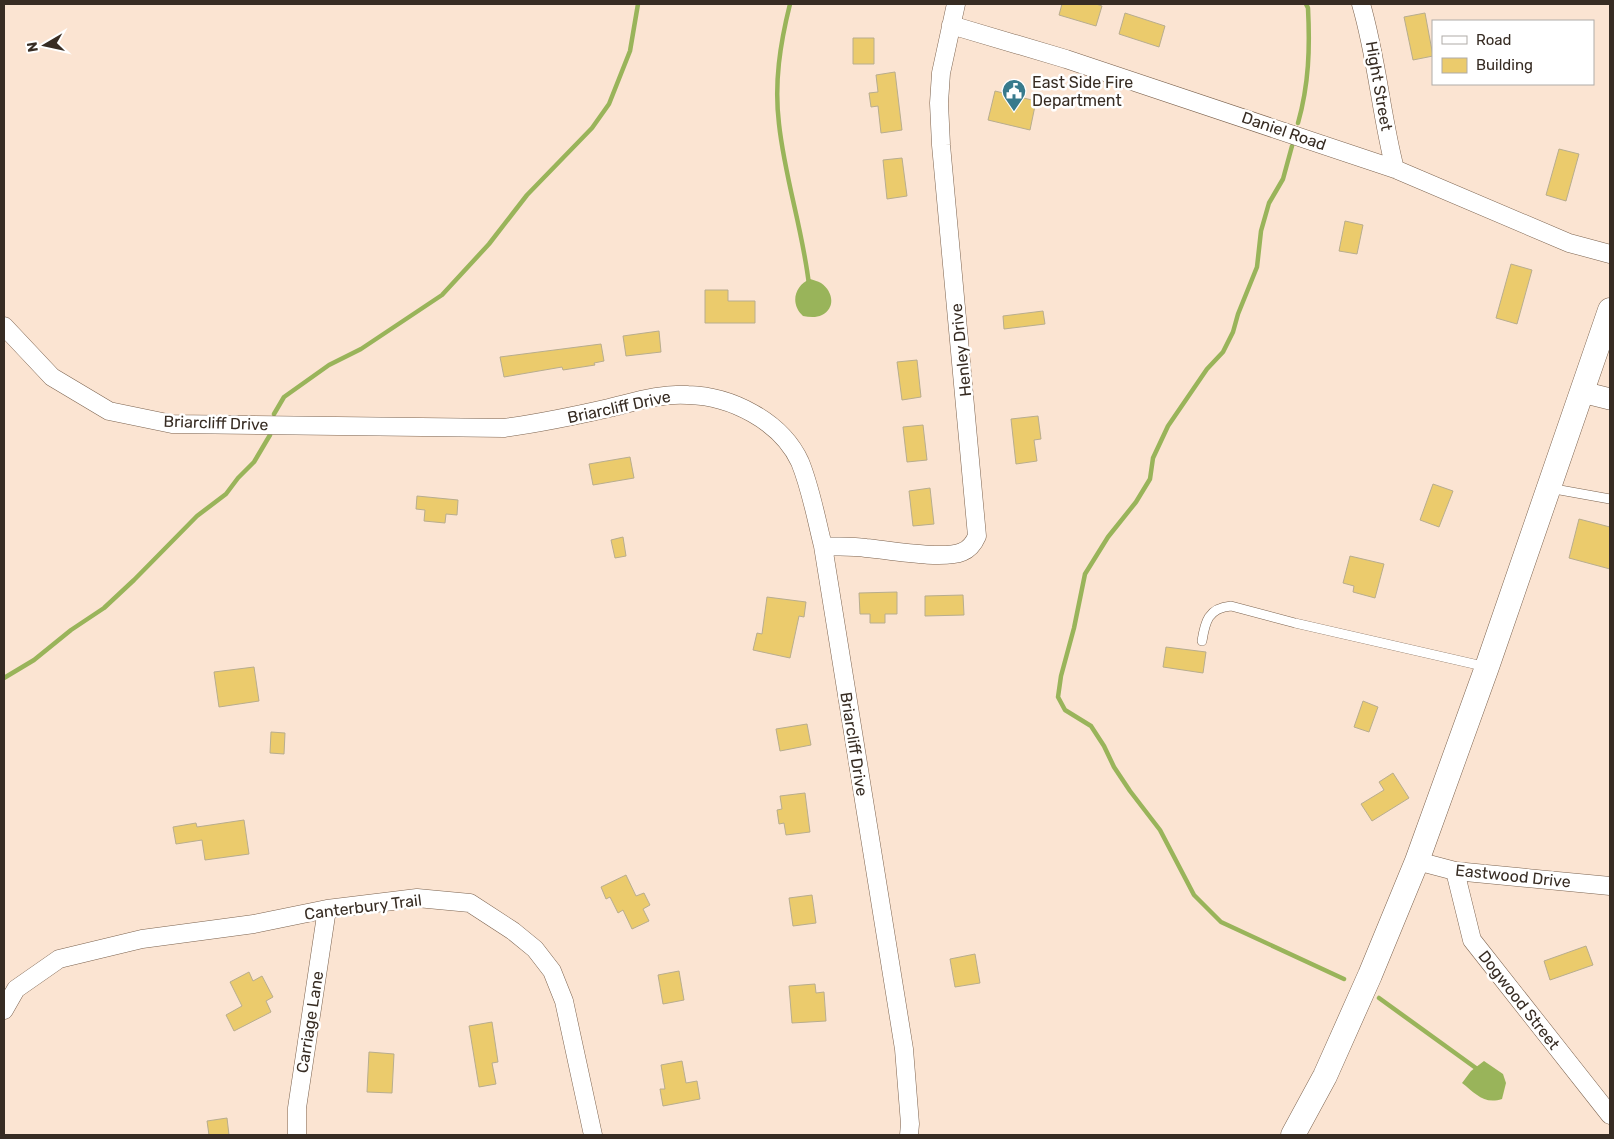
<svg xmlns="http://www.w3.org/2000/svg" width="1614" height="1139" font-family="Rubik,sans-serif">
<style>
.water{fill:#99b45a}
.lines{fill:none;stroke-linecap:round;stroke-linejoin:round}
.stream{stroke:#99b45a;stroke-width:4.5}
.building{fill:#ebcb6c;stroke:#b8ad8e}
.service-casing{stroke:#7c634f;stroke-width:10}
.minor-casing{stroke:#7c634f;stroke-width:19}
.tertiary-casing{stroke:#7c634f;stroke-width:22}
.secondary-casing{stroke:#7c634f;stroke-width:25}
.service{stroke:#fff;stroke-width:9}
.minor{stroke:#fff;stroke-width:18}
.tertiary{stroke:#fff;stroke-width:21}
.secondary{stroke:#fff;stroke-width:24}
.labels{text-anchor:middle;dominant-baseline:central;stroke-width:5;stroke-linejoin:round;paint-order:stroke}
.poi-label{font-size:16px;fill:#372c23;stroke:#fff;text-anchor:start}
.street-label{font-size:16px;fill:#372c23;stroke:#fff}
</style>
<rect width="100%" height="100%" fill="#fbe4d2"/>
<path class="water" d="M810,279C813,280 818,281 821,283C833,291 836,308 822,315C816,318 809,317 803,316C790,304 794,286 810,279Z
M1484,1061L1503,1074L1506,1083L1502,1099C1484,1105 1475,1093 1462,1083L1471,1071Z"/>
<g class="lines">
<path class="stream" d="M790,4C780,44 774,83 779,124C785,179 803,231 809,285
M1298,123C1309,84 1310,48 1308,8L1306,4
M1292,146L1283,179L1269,203L1261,231L1257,267L1238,314L1233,332L1223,352L1207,369L1168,426L1153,458L1150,479L1136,502L1108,537L1085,574L1074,628L1061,676L1058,697L1065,710L1091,726L1104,746L1114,767L1130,791L1160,830L1194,895L1221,922L1344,979
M274,414L284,397L329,365L361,349L442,295L489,244L527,195L592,128L609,104L630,51L638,4
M4,678L34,660L71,630L104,608L134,580L197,516L226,494L238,478L254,462L270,435
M1379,998L1480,1071"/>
</g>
<path class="building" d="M1062,4H1096L1102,6L1096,26L1059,15Z
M1125,13L1165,26L1159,47L1119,34Z
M1425,13L1433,56L1413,60L1404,17Z
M853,38H874V64H853Z
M895,72L902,130L881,133L878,106L871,107L869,93L878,92L876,75Z
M995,91L1036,101L1030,130L988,120Z
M1559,149L1579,154L1566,201L1546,195Z
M902,158L907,196L887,199L883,160Z
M1345,221L1363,225L1357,254L1339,251Z
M1511,264L1532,270L1517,324L1496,318Z
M705,290H728V301H755V323H705Z
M1043,311L1045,324L1004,329L1003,316Z
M659,331L661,352L626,356L623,336Z
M601,344L604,361L594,363L595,365L563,370L562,367L504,377L500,357Z
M917,360L921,397L902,400L897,362Z
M1038,416L1041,439L1034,440L1037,461L1016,464L1011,419Z
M923,425L927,460L907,462L903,427Z
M630,457L634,478L593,485L589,464Z
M1433,484L1453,491L1439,527L1420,520Z
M930,488L934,524L913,526L909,491Z
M417,496L458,500L457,515L446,514L445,523L424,521L425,510L416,509Z
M1579,519L1610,527V569L1569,558Z
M623,537L626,556L615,558L611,540Z
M1350,556L1384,564L1375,598L1353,592L1354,586L1343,583Z
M897,592V614H885V623H870V614H860L859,593Z
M963,595L964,615L925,616V596Z
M767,597L806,602L804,617L799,616L790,658L753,650L757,633L762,634Z
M1166,647L1206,652L1203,673L1163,667Z
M254,667L259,701L219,707L214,672Z
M1363,701L1378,707L1369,732L1354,727Z
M807,724L811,745L780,751L776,729Z
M271,732L285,733L284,754L270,753Z
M1393,773L1409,798L1372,821L1361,804L1384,790L1379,782Z
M805,793L810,832L786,835L784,823L779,824L777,810L782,809L780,796Z
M244,820L249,854L205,860L202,840L176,844L173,827L196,823L197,827Z
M626,875L636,896L644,893L650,905L643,909L649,921L632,929L623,910L618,913L610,897L606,899L601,887Z
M812,895L816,923L793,926L789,898Z
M1586,946L1593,965L1550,980L1544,961Z
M975,954L980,983L955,987L950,959Z
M679,971L684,1000L663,1004L658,975Z
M249,972L253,981L262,976L273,997L266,1001L271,1012L234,1031L226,1015L242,1006L230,982Z
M815,984L816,993L824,992L826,1021L792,1023L789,986Z
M492,1022L498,1062L492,1063L496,1084L479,1087L469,1026Z
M369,1052L394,1054L392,1093L367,1092Z
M682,1061L686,1083L697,1081L700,1099L663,1106L660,1089H665L661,1065Z
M227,1118L229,1135H209L207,1121Z"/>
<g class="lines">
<g class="service-casing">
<path id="service" d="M1549,488L1610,499
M1202,641C1205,622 1208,608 1231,606L1295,623L1487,667"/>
</g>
<g class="minor-casing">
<path id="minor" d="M1361,4C1377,58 1381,115 1395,169
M951,25L1066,59L1395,169L1569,243L1610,254
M4,326L52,377L109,411L172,424L504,428C540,423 574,416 609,408C634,402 661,393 688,395C731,396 781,421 800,462C811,489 816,518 823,546L904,1049L910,1124L909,1135
M823,546C837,547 851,546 866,548C888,550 943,560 962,552C970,549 974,543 977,536L941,145L939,103L941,73L956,4
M1417,861L1455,871L1610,886
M1455,871L1472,940L1610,1115
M4,1010L16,989L59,959L142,939L254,924L327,909L417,898L470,903L513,931L535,949L552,971L564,1001L593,1135
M297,1135V1108L327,909"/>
</g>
<g class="tertiary-casing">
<path id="tertiary" d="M1582,392L1610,399"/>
</g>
<g class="secondary-casing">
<path id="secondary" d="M1293,1135L1325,1076L1370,975L1417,861L1487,667L1610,310"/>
</g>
<use href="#service" class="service"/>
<use href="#minor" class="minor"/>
<use href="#tertiary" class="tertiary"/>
<use href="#secondary" class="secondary"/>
</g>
<defs>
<g id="civic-pin" transform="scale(1.25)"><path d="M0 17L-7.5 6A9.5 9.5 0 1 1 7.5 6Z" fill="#387a8c" stroke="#fff"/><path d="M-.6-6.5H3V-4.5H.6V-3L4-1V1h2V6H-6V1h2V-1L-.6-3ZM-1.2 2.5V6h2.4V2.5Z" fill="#fff"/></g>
</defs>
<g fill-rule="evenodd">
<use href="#civic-pin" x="1014" y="91"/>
</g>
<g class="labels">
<g class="poi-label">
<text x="1032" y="82">East Side Fire<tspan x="1032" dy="18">Department</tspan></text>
</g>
<g class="street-label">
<text transform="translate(1379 86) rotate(80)">Hight Street</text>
<text transform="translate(1284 131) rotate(19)">Daniel Road</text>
<text transform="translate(961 350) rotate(-96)">Henley Drive</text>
<text transform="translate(619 407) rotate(-12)">Briarcliff Drive</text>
<text transform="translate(216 423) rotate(2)">Briarcliff Drive</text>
<text transform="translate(854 744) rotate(81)">Briarcliff Drive</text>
<text transform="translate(1513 876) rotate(6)">Eastwood Drive</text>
<text transform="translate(363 907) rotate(-7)">Canterbury Trail</text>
<text transform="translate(1519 1000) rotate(52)">Dogwood Street</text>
<text transform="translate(310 1022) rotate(-81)">Carriage Lane</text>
</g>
</g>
<rect width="1614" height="1139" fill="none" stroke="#372c23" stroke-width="10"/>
<rect x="1432" y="20" width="162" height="65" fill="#ffffff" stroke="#afaba7"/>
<rect x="1442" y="36" width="25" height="8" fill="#ffffff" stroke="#afaba7"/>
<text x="1476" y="45" font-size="15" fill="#372c23">Road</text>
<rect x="1442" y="58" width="25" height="15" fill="#ebcb6c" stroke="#afaba7"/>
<text x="1476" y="70" font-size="15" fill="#372c23">Building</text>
<g transform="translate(45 45) rotate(261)" stroke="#ffffff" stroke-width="4" paint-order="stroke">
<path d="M0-4L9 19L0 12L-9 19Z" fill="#372c23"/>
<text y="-8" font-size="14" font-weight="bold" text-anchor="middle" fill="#372c23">N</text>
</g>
</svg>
